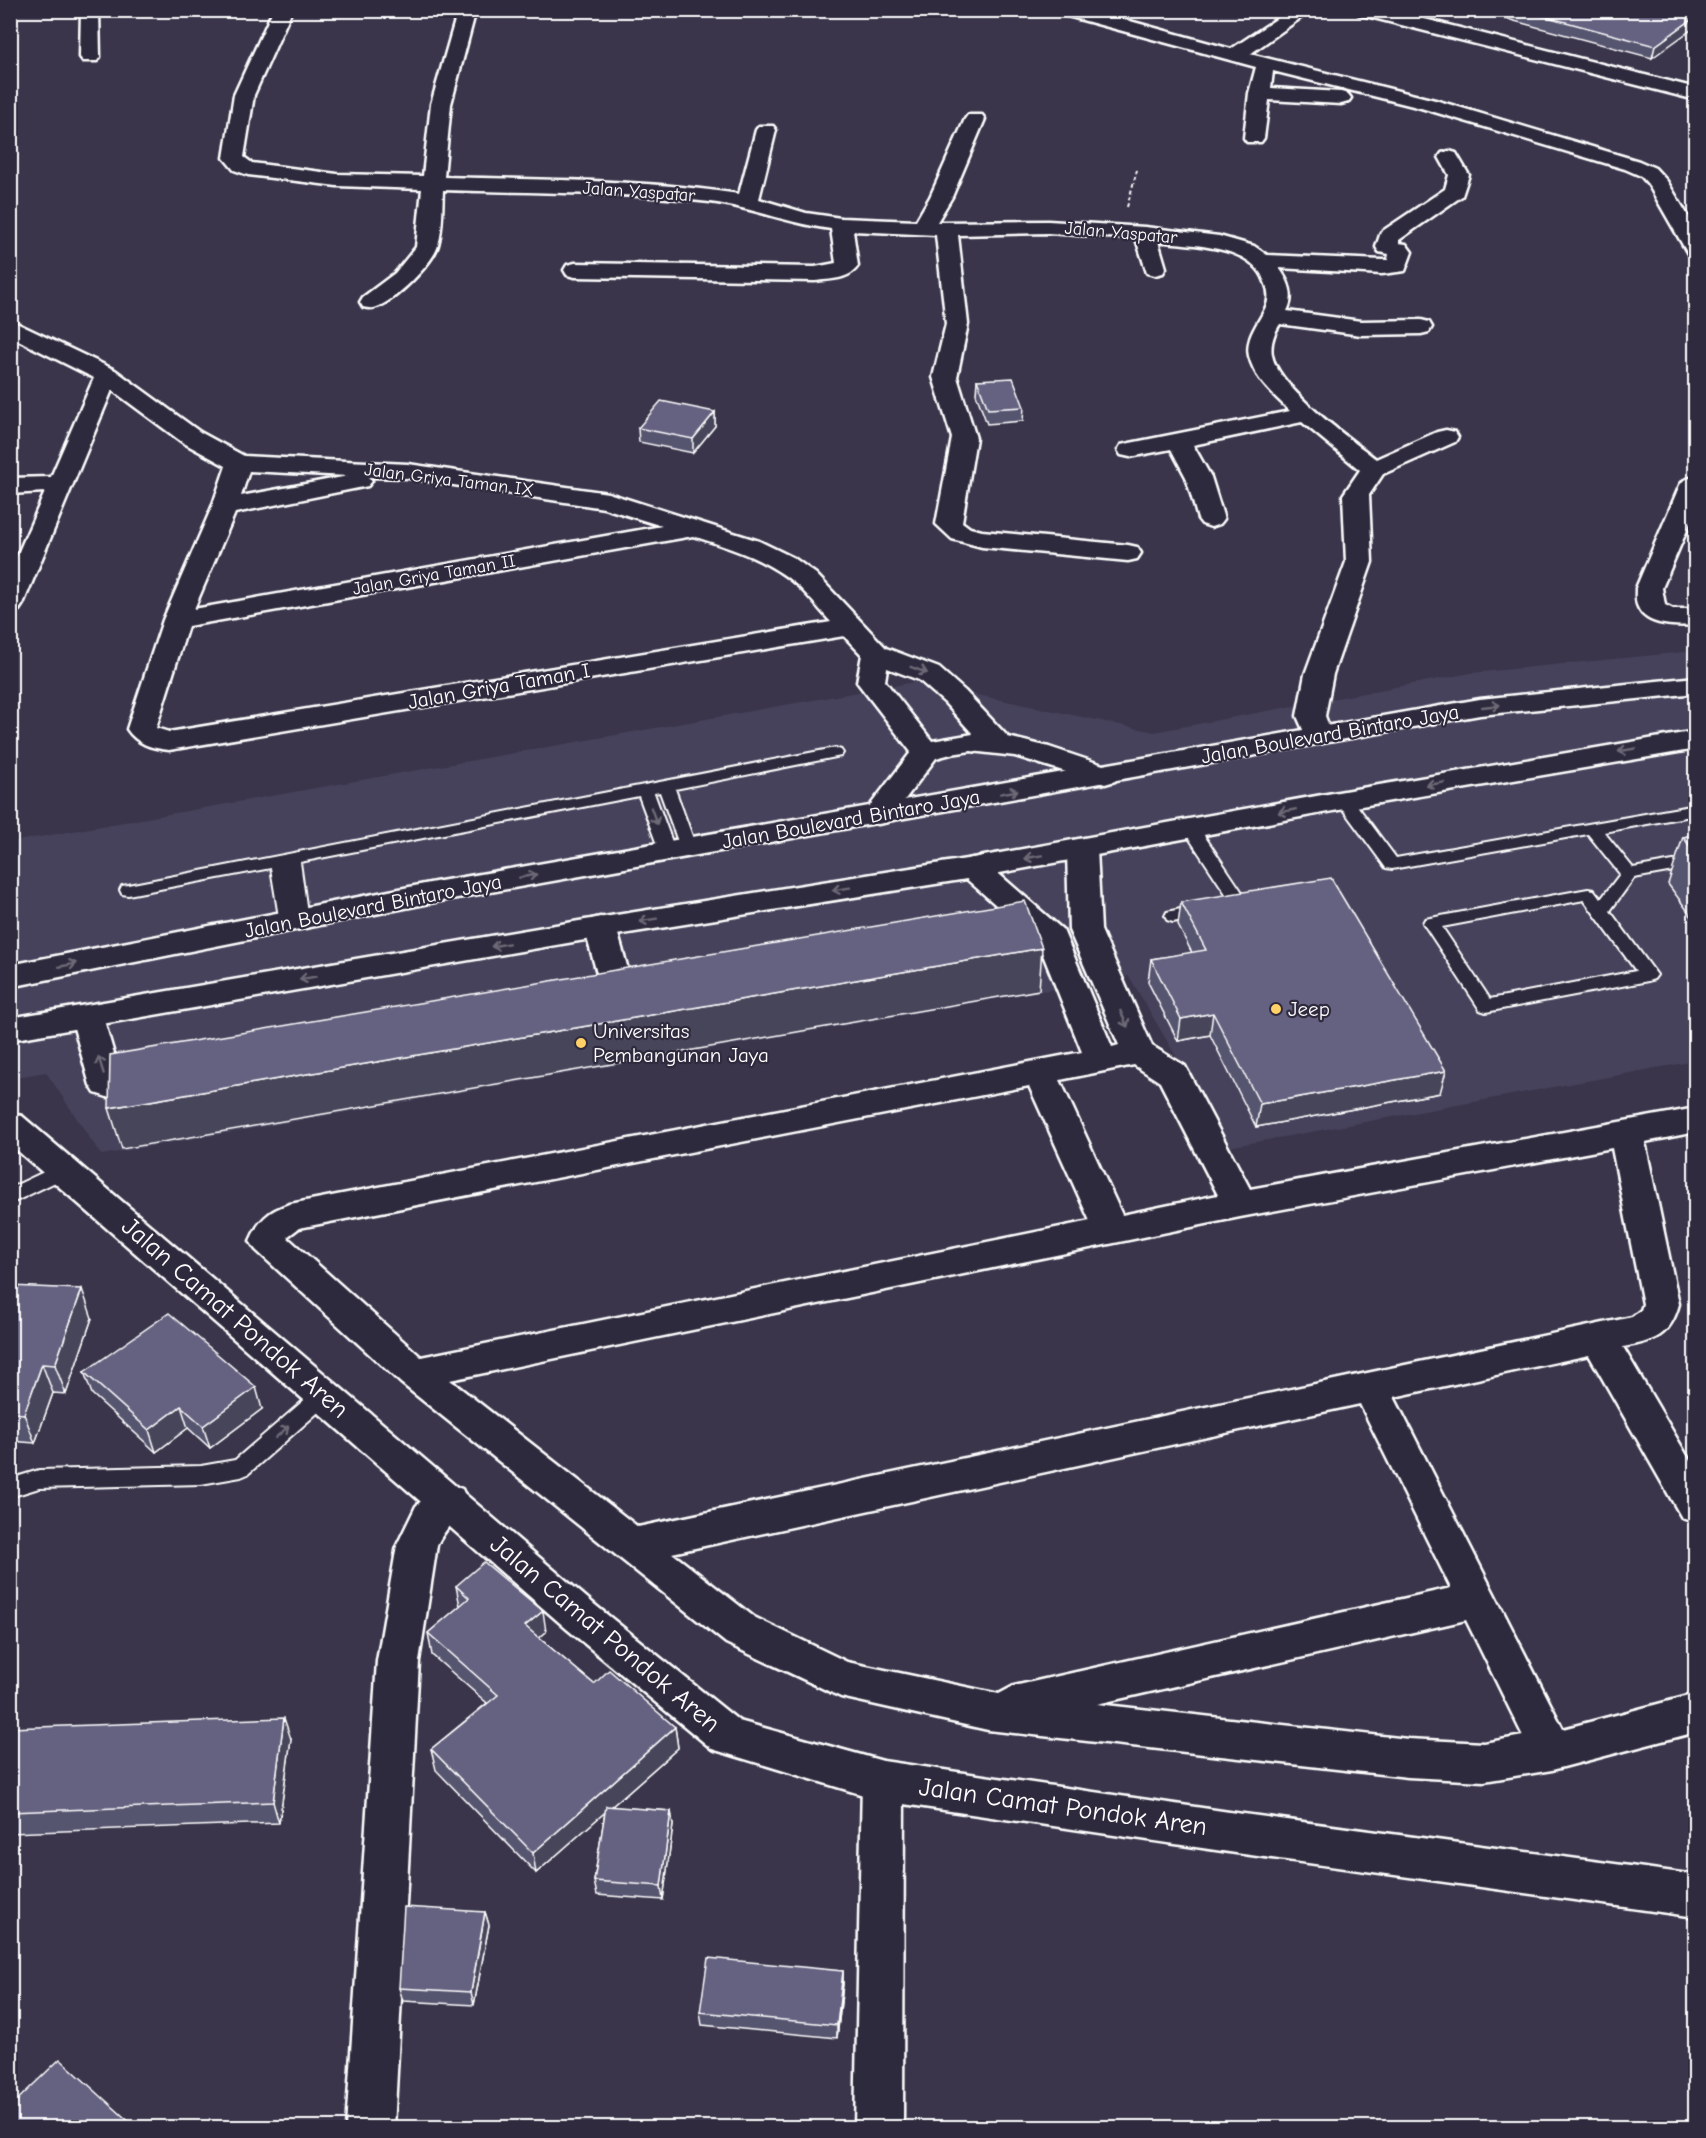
<svg xmlns="http://www.w3.org/2000/svg" width="1706" height="2138" font-family="'Comic Neue',sans-serif">
<style>
.built{fill:#47425b}
.lines{fill:none;stroke-linecap:round;stroke-linejoin:round}
.service-casing{stroke:#fff;stroke-width:4}
.minor-casing{stroke:#fff;stroke-width:5}
.secondary-casing{stroke:#fff;stroke-width:5}
.primary-casing{stroke:#fff;stroke-width:5}
.path{stroke:#fff;stroke-width:2;stroke-dasharray:4 3;stroke-linecap:butt}
.service{fill:#2f2a3d;fill-rule:evenodd}
.minor{fill:#2f2a3d;fill-rule:evenodd}
.secondary{fill:#2f2a3d;fill-rule:evenodd}
.primary{fill:#2f2a3d;fill-rule:evenodd}
.wall{fill:#57546f;stroke:#fff;stroke-width:1.5}
.shaded-wall{fill:#47455a;stroke:#fff;stroke-width:1.5}
.building{fill:#656281;stroke:#fff;stroke-width:1.5}
.oneway{stroke:#6d6a77}
.poi-dot{fill:#ffd166;stroke:#2f2a3d;stroke-width:2}
.labels{text-anchor:middle;dominant-baseline:central;stroke-width:4.5;stroke-linejoin:round;paint-order:stroke}
.far-street-label{font-size:18px;fill:#fff;stroke:#2f2a3d}
.street-label{font-size:21px;fill:#fff;stroke:#2f2a3d}
.poi-label{font-size:21px;fill:#fff;stroke:#2f2a3d;text-anchor:start}
.near-street-label{font-size:26px;fill:#fff;stroke:#2f2a3d}
</style>
<rect width="100%" height="100%" fill="#3a354b"/>
<filter id="ink" filterUnits="userSpaceOnUse"><feTurbulence type="fractalNoise" baseFrequency=".0167" numOctaves="2"/><feDisplacementMap in="SourceGraphic" scale="12" xChannelSelector="R" yChannelSelector="G"/><feConvolveMatrix kernelMatrix="1 2 1 2 8 2 1 2 1" color-interpolation-filters="sRGB"/></filter>
<g filter="url(#ink)">
<path class="built" d="M1695,651V1061L1229,1147L1129,976L101,1155L46,1072L11,1078V842L915,682L1154,732L1471,673Z"/>
<g class="lines">
<g class="service-casing">
<path id="service" d="M835,748L841,750L843,753L841,756L675,789L696,847L694,851H682L680,847L660,792L654,793L675,850L673,854H661L659,850L639,796L300,862L308,920L306,924H296L288,929L282,927L280,923L271,868L128,895L122,894L120,890L122,886L128,885Z
M1344,795L1350,796L1396,858L1696,805V815L1604,832L1633,868L1696,857V867L1634,878L1610,911L1657,975L1654,979L1648,981L1486,1012L1480,1010L1423,923L1425,919L1588,889L1594,890L1601,899L1620,874L1588,834L1392,869L1386,868L1336,800ZM1584,900L1636,971L1490,999L1442,927Z
M1191,824L1197,825L1246,898L1248,902L1246,906H1234L1183,829L1185,825Z
M1203,904L1209,906L1211,910L1209,914L1173,922L1167,920L1165,916L1167,912Z
M63,1163L70,1165L72,1170L70,1175L10,1204V1188Z
M324,1387L331,1389L334,1395L331,1401L248,1474L241,1477L201,1484L39,1488L10,1497V1479L39,1470L201,1466L235,1460L317,1389Z"/>
</g>
<g class="minor-casing">
<path id="minor" d="M81,10H99L100,57L97,61H83L80,57Z
M273,10H292L254,95L244,157L252,163L337,174L423,176L431,104L458,10H476L451,104L444,177C542,180 642,179 739,194L756,130L759,126H773L776,130L759,199L806,213L841,218L916,221L930,197L965,119L968,115H982L985,119L952,197L937,222L1048,221L1145,227L1219,236L1254,246L1267,255L1382,260H1388L1389,254L1379,252L1376,247L1381,232L1445,189L1449,175L1439,157L1442,153L1449,151L1456,153L1469,175L1462,196L1399,240V243L1406,244L1412,252L1405,271L1382,274L1279,268C1289,281 1295,296 1287,311L1361,321L1421,320L1429,322L1432,327L1429,332L1421,334L1361,335L1280,324C1274,333 1270,344 1272,355C1278,388 1349,438 1376,459L1437,432L1446,430L1455,432L1458,437L1455,442L1383,474L1369,495L1372,562L1333,674L1325,716L1332,735L1328,741L1318,744L1308,741L1297,716L1305,674L1346,562L1343,495L1360,470L1302,422L1193,445L1211,477L1224,519L1220,524L1211,527L1202,524L1198,519L1186,477L1171,449L1130,457L1121,455L1118,450L1121,445L1130,443L1290,411C1273,394 1255,380 1249,356C1245,338 1258,324 1265,309C1270,300 1269,291 1265,282C1252,244 1191,246 1158,241L1166,268L1163,273L1155,275L1147,273L1136,239L1048,233L958,235L968,324L957,377L976,438L962,522L970,528L982,531L1128,545L1137,547L1141,553L1137,559L1128,561L982,547L952,539L936,524L952,438L933,377L946,324L936,235L853,231L858,266C849,280 830,279 815,281L575,277L567,275L564,270L567,265L575,263L815,267L836,263L831,229C790,224 751,207 710,202C622,192 532,193 443,190C442,207 443,228 438,245C433,264 394,301 377,307C372,309 368,308 363,307L360,302L363,297L395,273L416,247L422,189L337,186L248,175L234,170L224,158L234,95Z
M1058,10H1090L1231,49L1290,10H1312L1250,54L1435,100L1639,161L1655,168L1667,181L1696,229V255L1688,254L1648,184L1641,176L1625,169L1421,108L1273,71L1271,88L1341,92L1348,94L1351,98L1348,102L1341,104L1269,100L1264,138L1261,142H1247L1244,138L1249,93L1256,67L1060,14Z
M1356,10H1389L1696,88V100L1358,14Z
M10,320L115,370L200,432L244,456L408,464L608,493L759,541L794,558L816,574L886,648L939,668L965,691L1008,737L1049,747L1115,769L1120,775L1115,781L1105,784L1015,756L971,751L951,754L936,758L888,822L878,824L868,822L863,815L911,752L857,682L862,655L844,636L169,750C151,748 137,744 127,729L163,620L212,507L226,466L182,442L112,390L23,604L19,610L10,612V572L45,492L10,494V478L51,477L94,378L10,336ZM249,471L348,476L241,496ZM368,477L408,478L604,508L662,526L194,609L235,513L368,486L372,481ZM693,536C730,548 767,559 797,585C809,596 820,610 831,622L169,732L156,728L188,626ZM887,668L919,680L945,703L973,734L932,741L885,681Z
M1693,477L1696,478V509L1662,588L1665,605L1673,609H1696V625C1678,626 1646,627 1638,607C1635,602 1636,594 1636,588L1680,485L1684,480Z
M1082,839L1093,842L1097,849L1101,930L1152,1046L1185,1066L1250,1189L1696,1108V1132L1645,1142L1679,1304C1670,1337 1654,1341 1623,1347L1696,1471V1523L1682,1518L1589,1355L1394,1397L1563,1729L1696,1694V1732L1552,1770L1484,1781L1408,1777L988,1730L841,1697L726,1643L401,1383L256,1250L250,1241C259,1220 268,1211 290,1204L1082,1052L1038,942L1033,938L991,944L980,941L975,934L980,927L1013,920L962,875L958,868L962,861L973,858L984,861L1063,930L1112,1047L1119,1045L1069,930L1067,849L1071,842ZM1134,1065L1160,1082L1218,1195L1122,1215L1060,1080ZM1029,1086L1090,1221L421,1357L287,1237L299,1228ZM1612,1148L1643,1304L1641,1310L1632,1317L638,1527L450,1380L1240,1217ZM1360,1404L1451,1588L1014,1686L999,1694L847,1662L754,1617L672,1553ZM1466,1620L1523,1736L1484,1743L1408,1739L1097,1704Z
M600,917L611,920L616,927L636,998L631,1006L620,1009L609,1006L604,998L584,927L589,920Z
M87,1006L98,1009L103,1017L119,1071L154,1065L166,1069L171,1077L166,1085L107,1097L95,1093L90,1085L71,1017L76,1009Z
M448,1484L462,1489L467,1500C459,1517 445,1528 437,1545L419,1661L394,2128H346L377,1661L397,1545L416,1506L434,1489Z
M883,1761L898,1767L904,1781L903,2128H855L862,1781L868,1767Z"/>
</g>
<g class="secondary-casing">
<path id="secondary" d="M10,1113L22,1116L595,1605L739,1721L883,1761L1236,1813L1696,1875V1917L1236,1853L883,1801L712,1749L567,1629L10,1144Z"/>
</g>
<g class="primary-casing">
<path id="primary" d="M1696,677V693L1480,715L435,902L10,987V965L435,882L1480,699Z
M1696,731V749L1344,809L973,878L579,941L10,1040V1018L579,921L973,858L1344,791Z"/>
</g>
<path class="path" d="M1127,207L1137,170"/>
<use href="#service" class="service"/>
<use href="#minor" class="minor"/>
<use href="#secondary" class="secondary"/>
<use href="#primary" class="primary"/>
</g>
<path class="wall" d="M1473,10H1695L1652,58Z
M977,380L1024,407L1023,421L987,424L976,394Z
M715,412V426L693,453L639,442L638,428Z
M1695,835V921L1668,884L1683,837Z
M1181,902L1440,1093L1256,1127L1210,1035L1178,1041L1148,982L1151,959L1192,953L1178,925Z
M10,1286L92,1318L66,1394L53,1393L35,1443L10,1441Z
M84,1372L262,1409L210,1448L188,1428L156,1452L92,1394Z
M456,1586L546,1632L539,1638L594,1684L675,1727L678,1748L611,1807L671,1811L673,1825L663,1900L597,1895L594,1881L605,1812L536,1873L436,1770L431,1749L487,1703L432,1655L428,1633L460,1606Z
M10,1728L291,1739L279,1823L10,1833Z
M485,1912L489,1925L474,2005L403,2001L399,1988Z
M843,1971V1984L837,2038L702,2025L700,2012Z"/>
<path class="shaded-wall" d="M1695,17V27L1652,58L1655,46Z
M715,412V426L693,453V439Z
M1042,948L1039,990L122,1149L109,1108Z
M1213,1013L1210,1035L1178,1041L1181,1019Z
M1446,1071L1440,1093L1256,1127L1260,1104Z
M82,1289L92,1318L66,1394L55,1365Z
M42,1364L53,1393L35,1443L24,1414Z
M256,1387L262,1409L210,1448L203,1426Z
M181,1406L188,1428L156,1452L149,1430Z
M543,1611L546,1632L529,1647L525,1626Z
M284,1718L291,1739L279,1823L273,1802Z
M675,1727L678,1748L536,1873L533,1853Z
M671,1811L673,1825L663,1900L661,1886Z
M485,1912L489,1925L474,2005L471,1992Z
M843,1971V1984L837,2038V2025Z"/>
<path class="building" d="M1521,10H1695V17L1655,46Z
M1013,378L1024,407L988,409L977,380Z
M661,401L715,412L693,439L638,428Z
M1695,835V853L1683,837Z
M1331,878L1446,1071L1260,1104L1213,1013L1181,1019L1151,959L1206,950L1181,902Z
M1025,901L1042,948L109,1108L110,1055Z
M10,1286L82,1289L55,1365L42,1364L24,1414L10,1413Z
M169,1313L256,1387L203,1426L181,1406L149,1430L84,1372Z
M484,1562L543,1611L525,1626L594,1684L609,1670L675,1727L533,1853L431,1749L498,1695L428,1633L469,1598L456,1586Z
M284,1718L273,1802L10,1812V1728Z
M606,1806L671,1811L661,1886L594,1881Z
M404,1907L485,1912L471,1992L399,1988Z
M708,1958L843,1971L837,2025L700,2012Z
M60,2059L135,2127H10V2107Z"/>
<defs><path id="oneway-shaft" d="M-6 0H5M1.5-3L5.5 0L1.5 3" fill="none" stroke-width="1.6" stroke-linecap="round" stroke-linejoin="round" transform="scale(1.5)"/></defs>
<g class="oneway">
<use href="#oneway-shaft" transform="translate(919 670) rotate(20)"/>
<use href="#oneway-shaft" transform="translate(1491 706) rotate(-6)"/>
<use href="#oneway-shaft" transform="translate(1627 750) rotate(170)"/>
<use href="#oneway-shaft" transform="translate(1435 784) rotate(170)"/>
<use href="#oneway-shaft" transform="translate(1009 792) rotate(-10)"/>
<use href="#oneway-shaft" transform="translate(1287 811) rotate(169)"/>
<use href="#oneway-shaft" transform="translate(654 816) rotate(70)"/>
<use href="#oneway-shaft" transform="translate(1033 857) rotate(170)"/>
<use href="#oneway-shaft" transform="translate(528 876) rotate(-10)"/>
<use href="#oneway-shaft" transform="translate(841 889) rotate(171)"/>
<use href="#oneway-shaft" transform="translate(648 920) rotate(171)"/>
<use href="#oneway-shaft" transform="translate(500 945) rotate(170)"/>
<use href="#oneway-shaft" transform="translate(68 965) rotate(-11)"/>
<use href="#oneway-shaft" transform="translate(308 978) rotate(170)"/>
<use href="#oneway-shaft" transform="translate(1124 1019) rotate(66)"/>
<use href="#oneway-shaft" transform="translate(101 1065) rotate(-107)"/>
<use href="#oneway-shaft" transform="translate(282 1432) rotate(-41)"/>
</g>
</g>
<g class="poi-dot">
<circle cx="1276" cy="1009" r="6"/>
<circle cx="581" cy="1043" r="6"/>
</g>
<g class="labels">
<g class="far-street-label">
<text transform="translate(639 192) rotate(4)">Jalan Yaspatar</text>
<text transform="translate(1121 233) rotate(5)">Jalan Yaspatar</text>
<text transform="translate(449 480) rotate(7)">Jalan Griya Taman IX</text>
<text transform="translate(434 575) rotate(-10)">Jalan Griya Taman II</text>
</g>
<g class="street-label">
<text transform="translate(499 686) rotate(-10)">Jalan Griya Taman I</text>
<text transform="translate(1330 734) rotate(-10)">Jalan Boulevard Bintaro Jaya</text>
<text transform="translate(851 819) rotate(-10)">Jalan Boulevard Bintaro Jaya</text>
<text transform="translate(373 906) rotate(-11)">Jalan Boulevard Bintaro Jaya</text>
</g>
<g class="poi-label">
<text x="1288" y="1009">Jeep</text>
<text x="593" y="1031">Universitas<tspan x="593" dy="24">Pembangunan Jaya</tspan></text>
</g>
<g class="near-street-label">
<text transform="translate(235 1318) rotate(41)">Jalan Camat Pondok Aren</text>
<text transform="translate(605 1634) rotate(40)">Jalan Camat Pondok Aren</text>
<text transform="translate(1063 1807) rotate(8)">Jalan Camat Pondok Aren</text>
</g>
</g>
<rect width="1706" height="2138" fill="none" stroke="#2f2a3d" stroke-width="36"/>
<rect x="18" y="18" width="1670" height="2102" fill="none" stroke="#fff" stroke-width="2" filter="url(#ink)"/>
</svg>
